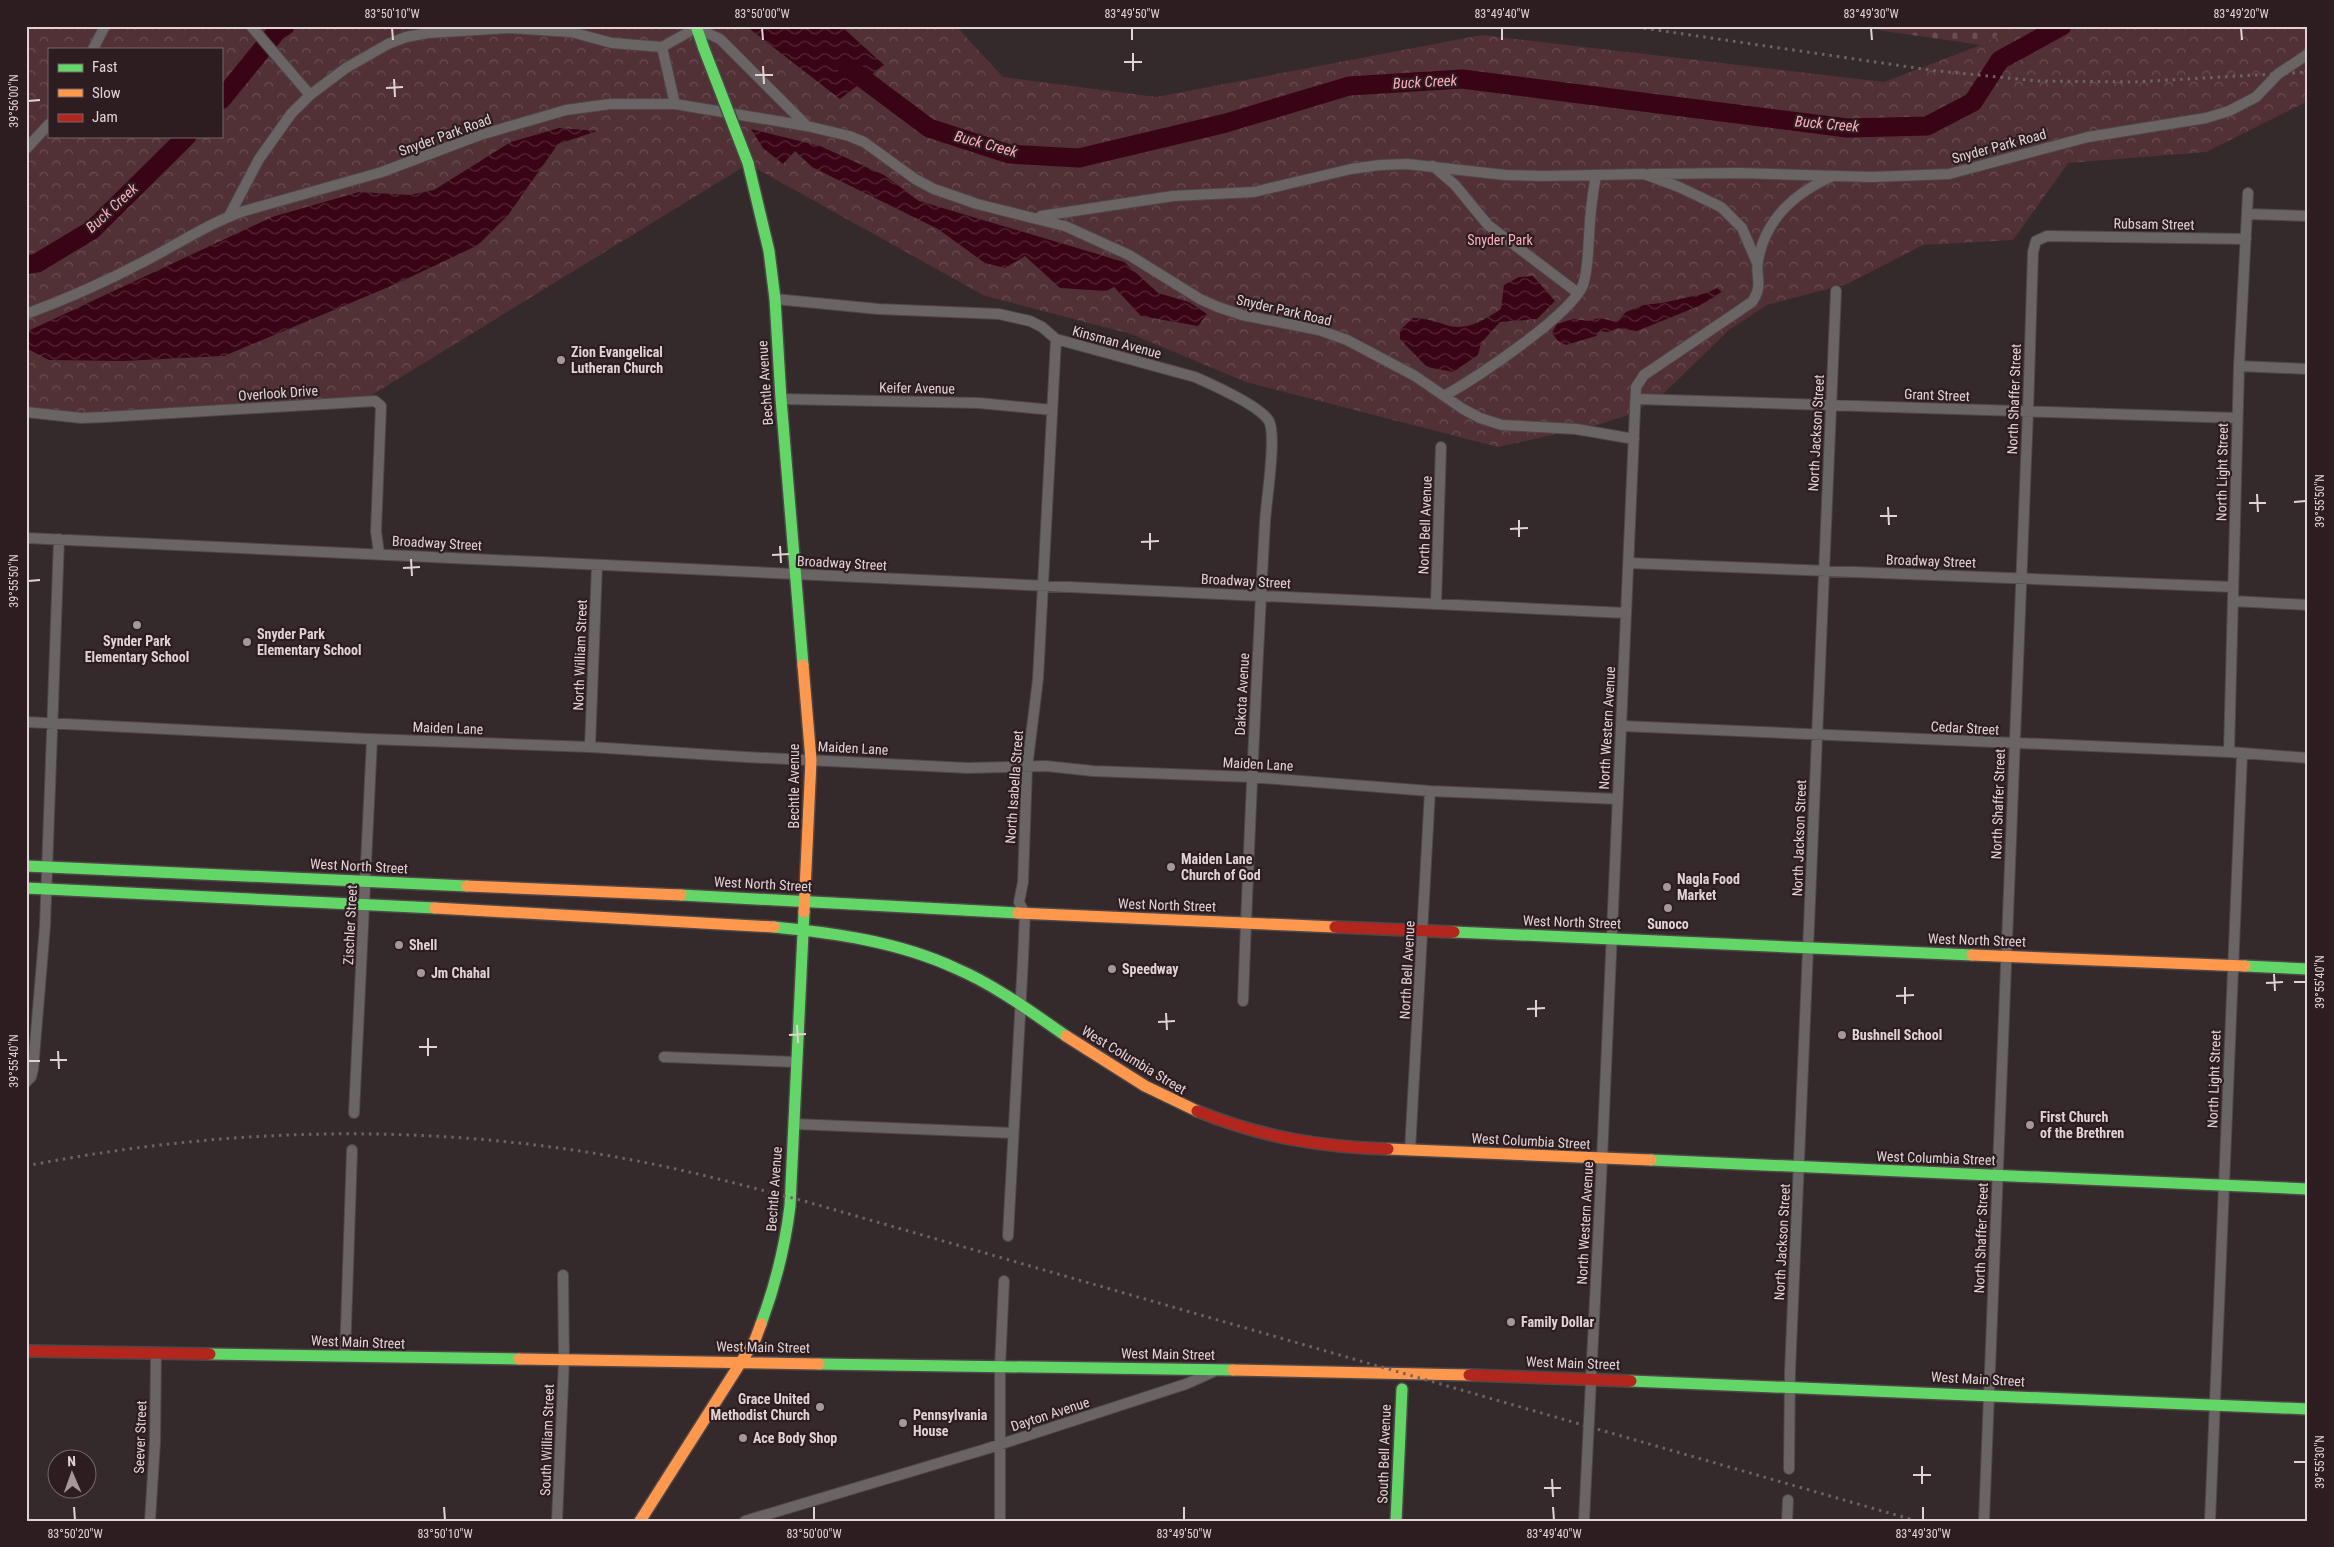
<svg xmlns="http://www.w3.org/2000/svg" width="2334" height="1547" font-family="'Roboto Condensed',sans-serif">
<style>
.cemetery{fill:url(#cemetery-stones)}
.park{fill:url(#park-crowns);fill-rule:evenodd}
.water{fill:url(#water-waves)}
.lines{fill:none;stroke-linecap:round;stroke-linejoin:round}
.river{stroke:#390415;stroke-width:19}
.street-casing{stroke:#4f4647;stroke-width:12}
.fast-casing{stroke:#4f4647;stroke-width:14}
.slow-casing{stroke:#4f4647;stroke-width:14}
.jam-casing{stroke:#4f4647;stroke-width:14}
.street{stroke:#6b6465;stroke-width:10}
.fast{stroke:#63d668;stroke-width:11}
.slow{stroke:#ff974d;stroke-width:11}
.jam{stroke:#b3261e;stroke-width:11}
.rail{stroke:#6b6465;stroke-width:3;stroke-dasharray:2.5 5;stroke-linecap:butt}
.fast-bridge-casing{stroke:#4f4647;stroke-width:14;stroke-linecap:butt}
.fast-bridge{stroke:#63d668;stroke-width:11}
.ticks{fill:none;stroke:#e0d3d5;stroke-width:2}
.poi-dot{fill:#a4989a;stroke:#2e1d20;stroke-width:2}
.labels{text-anchor:middle;dominant-baseline:central;stroke-width:4.5;stroke-linejoin:round;paint-order:stroke}
.street-label{font-size:14px;fill:#e0d3d5;stroke:#2e1d20}
.park-label{font-size:14px;fill:#feafbd;stroke:#2e1d20}
.poi-label{font-size:14px;font-weight:bold;fill:#e0d3d5;stroke:#2e1d20;text-anchor:start}
.water-label{font-size:15px;font-style:italic;fill:#fcacbb;stroke:#2e1d20}
.neatline{fill:none;stroke:#e0d3d5;stroke-width:2}
.ticks-label{font-size:12px;text-anchor:middle;fill:#e0d3d5}
</style>
<defs>
<pattern id="cemetery-stones" width="16" height="16" patternUnits="userSpaceOnUse" patternTransform="scale(1.25)"><rect width="16" height="16" fill="#513036"/><path d="M2 7V4a2 2 0 0 1 4 0v3zM10 15v-3a2 2 0 0 1 4 0v3z" fill="#6a4d52"/></pattern>
<pattern id="park-crowns" width="20" height="18" patternUnits="userSpaceOnUse" patternTransform="scale(1.25)"><rect width="20" height="18" fill="#513036"/><path d="M2 6a3 3 0 1 1 6 0M12 15a3 3 0 1 1 6 0" fill="none" stroke="#6a4d52"/></pattern>
<pattern id="water-waves" width="16" height="10" patternUnits="userSpaceOnUse" patternTransform="scale(1.25)"><rect width="16" height="10" fill="#390415"/><path d="M0 5q4-4 8 0t8 0" fill="none" stroke="#552836"/></pattern>
</defs>
<rect width="100%" height="100%" fill="#342a2c"/>
<path class="cemetery" d="M1850,26H2013L1981,45Z"/>
<path class="park" d="M26,26H956L1003,77L1156,97L1482,35L1884,82L1981,45L2013,26H2308V101L2206,152L2068,163L2013,240L1923,245L1847,284L1767,305L1729,330L1661,396L1631,414L1597,425L1498,447L1246,382L1131,334L985,296L748,164L362,401L81,418L26,410ZM49,49H221V136H49Z"/>
<path class="water" d="M746,26H841L884,65L840,99Z
M559,128L597,131L558,144L508,215L478,245L398,283L224,356L123,361L49,360L26,348V332L272,217L359,192L409,195L434,190L511,142Z
M751,129L820,146L884,175L919,201L1124,262L1158,293L1189,302L1207,314L1198,326L1141,316L1114,287L1106,291L1060,288L1025,256L1005,268L985,263L938,229L812,167L795,151L783,164L763,148Z
M1533,276L1555,301L1537,319L1500,322L1481,343L1478,355L1453,372L1427,367L1400,339V330L1413,318C1427,318 1436,322 1449,326C1469,330 1484,320 1501,309L1504,285L1519,277Z
M1717,288L1722,292L1699,306L1637,331L1618,328L1608,332L1600,331L1596,336L1566,345L1558,341L1552,333L1557,324L1573,319L1589,321L1600,318L1617,322L1626,312L1643,305L1662,303L1707,293Z"/>
<g class="lines">
<path class="river" d="M846,66L929,128L1009,154L1079,158L1226,123L1349,86L1462,79L1847,128L1927,126L1973,102L2000,60L2062,26
M221,100L277,31L285,26
M26,265L37,263L92,230L187,136"/>
<g class="street-casing">
<path id="street" d="M251,26L310,95
M662,47L696,28L720,39L807,126
M93,49L105,26
M26,149L49,124
M1433,166L1455,185L1488,225L1578,293
M1650,174L1739,173L1871,177L1949,174L2088,137L2206,118L2229,111L2256,97L2278,74L2308,54
M2247,214L2308,216
M229,216L259,159L291,114L310,95L346,68L388,44L406,37L428,33L509,28L571,32L612,43L662,47L675,104
M1041,216L1173,196L1254,192L1351,169L1380,165L1407,164L1505,175L1543,176L1644,174L1679,187L1721,207L1742,228L1757,263
M775,299L878,309L999,314L1030,321L1042,327L1056,339L1195,377C1211,384 1260,406 1269,421C1277,436 1266,502 1265,522C1256,682 1249,842 1243,1001
M26,314C67,299 107,281 145,261C178,244 209,223 244,211L382,172L480,135L566,110L610,104H675L807,126L849,136L864,142L915,179L934,189L977,204L1065,226L1129,255L1200,299L1218,307L1242,315L1319,330L1347,340L1415,376L1463,409L1480,418L1502,425L1576,429L1634,439
M2239,366L2308,369
M1444,396C1476,378 1570,316 1583,285C1588,270 1588,252 1589,236C1590,216 1592,196 1596,176
M781,399L979,403L1052,410
M1636,399L2237,418
M26,412L81,418L105,417L375,401L381,406L376,531L379,554
M26,538L1626,613
M1629,563L2233,587
M2233,601L2308,605
M1436,604L1441,447
M26,722L369,739L590,747L745,757L968,768L1046,766L1093,771L1251,777L1430,791L1618,799
M1622,726L2229,752L2308,758
M590,747L597,565
M2229,752L2239,366L2248,193
M664,1057L797,1062
M26,1082L31,1077L33,1069L45,926L59,539
M354,1113L372,739
M794,1124L1013,1133
M1410,1150L1430,791
M1008,1236L1023,959L1025,914L1019,902L1023,882L1027,768L1038,679L1056,339
M345,1356L352,1150
M1789,1469L1790,1372L1836,291
M150,1521L155,1442L156,1353
M557,1521L564,1360L563,1275
M745,1521L986,1449L1186,1384L1213,1372
M1000,1521V1367L1004,1281
M1584,1521L1602,1159L1636,387L1644,375L1752,302C1764,284 1755,278 1758,261C1765,219 1796,192 1833,176
M1787,1521L1788,1500
M1984,1521L2028,411L2033,252L2036,241L2047,236L2246,239
M2210,1521L2242,755"/>
</g>
<g class="fast-casing">
<path id="fast" d="M696,26L704,49
M748,163L769,251L775,299L781,399L803,665
M26,866L467,886
M26,888L435,908
M681,895L1018,913
M774,927C835,933 899,942 955,968C995,985 1030,1011 1066,1036
M1454,932L1972,955
M2245,966L2308,969
M1651,1160L2308,1189
M761,1324C775,1286 785,1247 790,1206L804,912
M210,1354L519,1359
M819,1364L1233,1370
M1631,1381L2308,1409
M1396,1521L1402,1389"/>
</g>
<g class="slow-casing">
<path id="slow" d="M803,665L811,760L804,912
M467,886L681,895
M435,908L774,927
M1018,913L1335,927
M1972,955L2245,966
M1066,1036L1145,1086L1197,1111
M1388,1149L1651,1160
M519,1359L819,1364
M1233,1370L1469,1375
M640,1521L755,1340L761,1324"/>
</g>
<g class="jam-casing">
<path id="jam" d="M1335,927L1454,932
M1197,1111C1261,1137 1320,1147 1388,1149
M26,1351L210,1354
M1469,1375L1631,1381"/>
</g>
<use href="#street" class="street"/>
<use href="#fast" class="fast"/>
<use href="#slow" class="slow"/>
<use href="#jam" class="jam"/>
<path class="rail" d="M1629,26L1937,71L2039,81L2135,82L2308,72
M26,1166C225,1127 428,1122 627,1159C687,1170 746,1186 804,1201L1917,1521"/>
<g class="fast-bridge-casing">
<path id="fast-bridge" d="M704,49L748,163"/>
</g>
<use href="#fast-bridge" class="fast-bridge"/>
</g>
<path class="ticks" d="M392,28L393,40M762,28L763,40M1132,28V40M1502,28V40M1871,28L1872,40M2241,28L2242,40M1133,53V71M1124,62H1142M763,66L764,84M755,75H773M394,79L395,97M386,88L403,87M28,101L40,100M2257,494L2258,512M2294,502L2306,501M2249,503H2266M1888,507L1889,525M1880,516H1897M1519,520V537M1510,529L1528,528M1150,533V550M1141,542L1159,541M780,546L781,563M772,555L789,554M411,559L412,576M403,568L420,567M28,581L40,580M2274,974L2275,991M2294,982H2306M2266,983L2283,982M1905,987V1004M1896,996L1914,995M1536,1000V1017M1527,1009L1545,1008M1166,1013L1167,1030M1158,1022L1175,1021M797,1025L798,1043M789,1035L806,1034M428,1038V1056M419,1047H437M58,1051L59,1069M50,1060H67M28,1061H40M2294,1462H2306M1922,1466V1484M1913,1475H1931M1552,1479L1553,1497M1544,1488H1561M74,1507L75,1520M444,1507L445,1520M814,1507V1520M1184,1507V1520M1553,1507L1554,1520M1923,1507V1520"/>
<g class="poi-dot">
<circle cx="561" cy="360" r="5"/>
<circle cx="137" cy="625" r="5"/>
<circle cx="247" cy="642" r="5"/>
<circle cx="1171" cy="867" r="5"/>
<circle cx="1667" cy="887" r="5"/>
<circle cx="1668" cy="908" r="5"/>
<circle cx="399" cy="945" r="5"/>
<circle cx="1112" cy="969" r="5"/>
<circle cx="421" cy="973" r="5"/>
<circle cx="1842" cy="1035" r="5"/>
<circle cx="2030" cy="1125" r="5"/>
<circle cx="1511" cy="1322" r="5"/>
<circle cx="820" cy="1407" r="5"/>
<circle cx="903" cy="1423" r="5"/>
<circle cx="743" cy="1438" r="5"/>
</g>
<g class="labels">
<g class="street-label">
<text transform="translate(445 135) rotate(-20)">Snyder Park Road</text>
<text transform="translate(1999 146) rotate(-15)">Snyder Park Road</text>
<text transform="translate(2154 224) rotate(1)">Rubsam Street</text>
<text transform="translate(1284 310) rotate(13)">Snyder Park Road</text>
<text transform="translate(1117 342) rotate(15)">Kinsman Avenue</text>
<text transform="translate(765 383) rotate(-94)">Bechtle Avenue</text>
<text transform="translate(917 388) rotate(1)">Keifer Avenue</text>
<text transform="translate(278 393) rotate(-4)">Overlook Drive</text>
<text transform="translate(1937 395) rotate(2)">Grant Street</text>
<text transform="translate(2014 399) rotate(-88)">North Shaffer Street</text>
<text transform="translate(1816 433) rotate(-87)">North Jackson Street</text>
<text transform="translate(2222 472) rotate(-89)">North Light Street</text>
<text transform="translate(1425 525) rotate(-88)">North Bell Avenue</text>
<text transform="translate(437 543) rotate(3)">Broadway Street</text>
<text transform="translate(1931 561) rotate(2)">Broadway Street</text>
<text transform="translate(842 563) rotate(3)">Broadway Street</text>
<text transform="translate(1246 581) rotate(3)">Broadway Street</text>
<text transform="translate(580 655) rotate(-88)">North William Street</text>
<text transform="translate(1242 694) rotate(-87)">Dakota Avenue</text>
<text transform="translate(448 728) rotate(2)">Maiden Lane</text>
<text transform="translate(1607 728) rotate(-87)">North Western Avenue</text>
<text transform="translate(1965 728) rotate(3)">Cedar Street</text>
<text transform="translate(853 748) rotate(3)">Maiden Lane</text>
<text transform="translate(1258 764) rotate(3)">Maiden Lane</text>
<text transform="translate(794 786) rotate(-90)">Bechtle Avenue</text>
<text transform="translate(1014 787) rotate(-86)">North Isabella Street</text>
<text transform="translate(1998 804) rotate(-88)">North Shaffer Street</text>
<text transform="translate(1799 838) rotate(-88)">North Jackson Street</text>
<text transform="translate(359 866) rotate(3)">West North Street</text>
<text transform="translate(763 884) rotate(3)">West North Street</text>
<text transform="translate(1167 905) rotate(2)">West North Street</text>
<text transform="translate(1572 922) rotate(2)">West North Street</text>
<text transform="translate(350 925) rotate(-87)">Zischler Street</text>
<text transform="translate(1977 940) rotate(2)">West North Street</text>
<text transform="translate(1407 970) rotate(-87)">North Bell Avenue</text>
<text transform="translate(1134 1060) rotate(31)">West Columbia Street</text>
<text transform="translate(2214 1079) rotate(-88)">North Light Street</text>
<text transform="translate(1531 1141) rotate(3)">West Columbia Street</text>
<text transform="translate(1936 1158) rotate(2)">West Columbia Street</text>
<text transform="translate(774 1189) rotate(-86)">Bechtle Avenue</text>
<text transform="translate(1585 1223) rotate(-87)">North Western Avenue</text>
<text transform="translate(1981 1238) rotate(-88)">North Shaffer Street</text>
<text transform="translate(1782 1242) rotate(-87)">North Jackson Street</text>
<text transform="translate(358 1342) rotate(2)">West Main Street</text>
<text transform="translate(763 1347) rotate(1)">West Main Street</text>
<text transform="translate(1168 1354) rotate(1)">West Main Street</text>
<text transform="translate(1573 1363) rotate(2)">West Main Street</text>
<text transform="translate(1978 1379) rotate(3)">West Main Street</text>
<text transform="translate(1050 1414) rotate(-18)">Dayton Avenue</text>
<text transform="translate(140 1437) rotate(-88)">Seever Street</text>
<text transform="translate(547 1440) rotate(-88)">South William Street</text>
<text transform="translate(1384 1454) rotate(-88)">South Bell Avenue</text>
</g>
<g class="park-label">
<text x="1500" y="240">Snyder Park</text>
</g>
<g class="poi-label">
<text x="571" y="352">Zion Evangelical<tspan x="571" dy="16">Lutheran Church</tspan></text>
<text x="257" y="634">Snyder Park<tspan x="257" dy="16">Elementary School</tspan></text>
<text x="137" y="641" text-anchor="middle">Synder Park<tspan x="137" dy="16">Elementary School</tspan></text>
<text x="1181" y="859">Maiden Lane<tspan x="1181" dy="16">Church of God</tspan></text>
<text x="1677" y="879">Nagla Food<tspan x="1677" dy="16">Market</tspan></text>
<text x="1668" y="924" text-anchor="middle">Sunoco</text>
<text x="409" y="945">Shell</text>
<text x="1122" y="969">Speedway</text>
<text x="431" y="973">Jm Chahal</text>
<text x="1852" y="1035">Bushnell School</text>
<text x="2040" y="1117">First Church<tspan x="2040" dy="16">of the Brethren</tspan></text>
<text x="1521" y="1322">Family Dollar</text>
<text x="810" y="1399" text-anchor="end">Grace United<tspan x="810" dy="16">Methodist Church</tspan></text>
<text x="913" y="1415">Pennsylvania<tspan x="913" dy="16">House</tspan></text>
<text x="753" y="1438">Ace Body Shop</text>
</g>
<g class="water-label">
<text transform="translate(1425 82) rotate(-3)">Buck Creek</text>
<text transform="translate(1827 124) rotate(5)">Buck Creek</text>
<text transform="translate(986 144) rotate(15)">Buck Creek</text>
<text transform="translate(112 208) rotate(-43)">Buck Creek</text>
</g>
</g>
<rect width="2334" height="1547" fill="none" stroke="#2e1d20" stroke-width="55"/>
<rect x="48" y="48" width="175" height="90" fill="#2e1d20" stroke="#756668"/>
<rect x="58" y="64" width="25" height="8" fill="#63d668" stroke="#756668"/>
<text x="92" y="72" font-size="15" fill="#e0d3d5">Fast</text>
<rect x="58" y="89" width="25" height="8" fill="#ff974d" stroke="#756668"/>
<text x="92" y="98" font-size="15" fill="#e0d3d5">Slow</text>
<rect x="58" y="114" width="25" height="8" fill="#b3261e" stroke="#756668"/>
<text x="92" y="122" font-size="15" fill="#e0d3d5">Jam</text>
<g transform="translate(72 1474) rotate(358)"><circle r="24" fill="#2e1d20" stroke="#756668"/>
<path d="M0-4L9 19L0 12L-9 19Z" fill="#a4989a"/>
<text y="-8" font-size="14" font-weight="bold" text-anchor="middle" fill="#e0d3d5">N</text>
</g>
<rect x="28" y="28" width="2278" height="1492" class="neatline"/>
<g class="ticks-label">
<text x="392" y="18">83°50'10"W</text>
<text x="762" y="18">83°50'00"W</text>
<text x="1132" y="18">83°49'50"W</text>
<text x="1502" y="18">83°49'40"W</text>
<text x="1871" y="18">83°49'30"W</text>
<text x="2241" y="18">83°49'20"W</text>
<text transform="translate(14 101) rotate(-90)" y="4">39°56'00"N</text>
<text transform="translate(2320 501) rotate(-90)" y="4">39°55'50"N</text>
<text transform="translate(14 581) rotate(-90)" y="4">39°55'50"N</text>
<text transform="translate(2320 982) rotate(-90)" y="4">39°55'40"N</text>
<text transform="translate(14 1061) rotate(-90)" y="4">39°55'40"N</text>
<text transform="translate(2320 1462) rotate(-90)" y="4">39°55'30"N</text>
<text x="75" y="1538">83°50'20"W</text>
<text x="445" y="1538">83°50'10"W</text>
<text x="814" y="1538">83°50'00"W</text>
<text x="1184" y="1538">83°49'50"W</text>
<text x="1554" y="1538">83°49'40"W</text>
<text x="1923" y="1538">83°49'30"W</text>
</g>
</svg>
